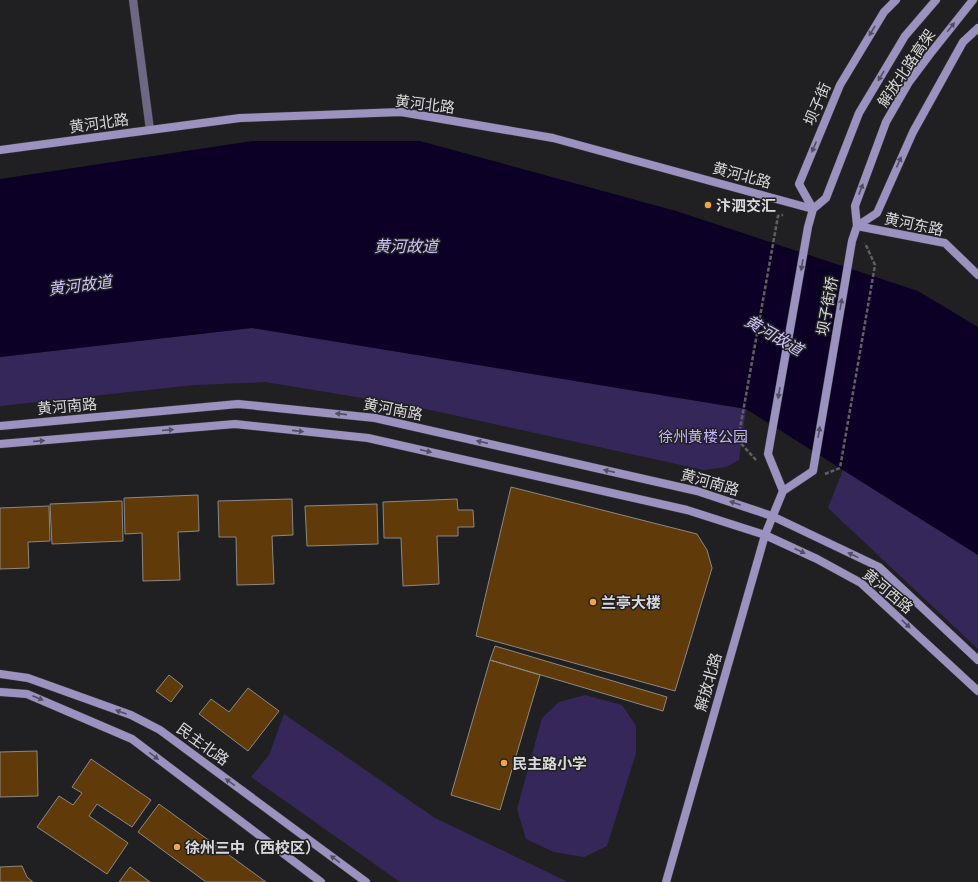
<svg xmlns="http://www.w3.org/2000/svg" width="978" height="882" font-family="Mulish,'Noto Sans SC',sans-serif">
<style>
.green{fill:#36275a}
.water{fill:#0d0026}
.building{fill:#603b09;stroke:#8b8884}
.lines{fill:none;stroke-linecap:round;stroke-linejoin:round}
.street-casing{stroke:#3a3a3d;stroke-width:9}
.secondary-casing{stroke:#3a3a3d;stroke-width:9}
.path{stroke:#606062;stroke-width:2.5;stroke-dasharray:4 2;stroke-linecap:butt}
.street{stroke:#6f6885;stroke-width:8}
.secondary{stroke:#9c92c0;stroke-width:8}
.oneway{fill:#524e62}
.poi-dot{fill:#f4a443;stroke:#202023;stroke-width:1.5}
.labels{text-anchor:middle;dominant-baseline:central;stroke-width:3;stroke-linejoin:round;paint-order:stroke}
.street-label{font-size:15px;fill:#d9d9db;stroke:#202023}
.poi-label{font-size:15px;font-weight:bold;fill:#d9d9db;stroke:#202023;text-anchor:start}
.park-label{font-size:15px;fill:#c5b4fe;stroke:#202023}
.water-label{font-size:16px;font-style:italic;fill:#cfc3fb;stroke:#202023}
</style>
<rect width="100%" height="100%" fill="#202023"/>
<path class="green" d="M252,328L746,409L739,460L726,467L704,470L412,406L265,382L194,385L0,406V357Z
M843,470L978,555V649L828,508Z
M585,695L622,705L636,726V753L607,846L584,857L554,852L526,839L517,809L542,718L559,702Z
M284,714L435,818L568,882H400L251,777L269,755Z"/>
<path class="water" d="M252,141H420L676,211L918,291L978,327V555L746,409L252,328L0,357V179Z"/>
<path class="building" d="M511,487L697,534L707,550L712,568L675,691L476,636Z
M198,495L199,531L178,532L180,580L143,581L142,533L125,534L124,498Z
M292,499L293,535L272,536L274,584L237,585L236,537H219L218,501Z
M457,499L458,510H473L474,527H458V536H437L439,584L403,586L401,538H384L383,502Z
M122,501L123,541L52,544L50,504Z
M377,504L378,544L307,546L305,506Z
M49,506L50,541L28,542L29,568L0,569V508Z
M495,646L667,697L663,711L490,660Z
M490,660L540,675L500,810L451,795Z
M169,675L183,686L171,702L156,691Z
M248,688L279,711L248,751L199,714L211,699L229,712Z
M37,751L38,796L0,797V752Z
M91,759L151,800L132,827L97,804L89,816L128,843L107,874L37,827L59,796L73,805L82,793L72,787Z
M159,804L266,882H206L138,832Z
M22,866L27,877L33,882H0V867Z
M130,867L150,882H119Z"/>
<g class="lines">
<g class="street-casing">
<path id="street" d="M133,0L150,130"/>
</g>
<g class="secondary-casing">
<path id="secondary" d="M896,0L884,12L840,85L799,184L813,209L808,227L768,454L783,491L813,471L852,241L857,226L877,213L913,132L963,42L978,28
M973,0L930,54L909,82L886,122L855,206L857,226L945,243L978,275
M0,150L240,118L401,112L553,138L813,209L826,198L859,113L905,36L936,0
M0,426L238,404L375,418L697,491L772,516L879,567L978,660
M0,444L235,424L368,438L687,510L765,535L817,559L861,583L978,691
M0,674L28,678L131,715L160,730L366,882
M0,692L27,694L132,739L321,882
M666,882L765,535L783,491"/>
</g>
<path class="path" d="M756,460L738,440L778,216L783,215
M825,474L840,468L875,265L865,243"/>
<use href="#street" class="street"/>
<use href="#secondary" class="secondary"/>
</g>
<defs><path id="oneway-solid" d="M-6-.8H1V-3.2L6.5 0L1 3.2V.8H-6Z"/></defs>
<g class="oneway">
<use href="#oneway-solid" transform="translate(951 27) rotate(-51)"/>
<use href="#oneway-solid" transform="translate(872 31) rotate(121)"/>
<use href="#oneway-solid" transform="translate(881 76) rotate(121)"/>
<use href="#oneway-solid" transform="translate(814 147) rotate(113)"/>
<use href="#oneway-solid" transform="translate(899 162) rotate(-66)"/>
<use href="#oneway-solid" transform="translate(861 189) rotate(-69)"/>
<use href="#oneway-solid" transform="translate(802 265) rotate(100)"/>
<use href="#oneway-solid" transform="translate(841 304) rotate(-80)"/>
<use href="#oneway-solid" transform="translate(779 393) rotate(100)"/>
<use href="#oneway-solid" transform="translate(341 414) rotate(-174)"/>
<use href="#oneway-solid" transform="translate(168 430) rotate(-5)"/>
<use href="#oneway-solid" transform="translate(298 431) rotate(6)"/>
<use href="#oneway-solid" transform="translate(819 432) rotate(-80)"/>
<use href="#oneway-solid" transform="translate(39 441) rotate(-5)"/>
<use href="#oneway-solid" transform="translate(482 442) rotate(-167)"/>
<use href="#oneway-solid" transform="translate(426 451) rotate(13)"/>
<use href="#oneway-solid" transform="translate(609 471) rotate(-167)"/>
<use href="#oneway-solid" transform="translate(735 503) rotate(-161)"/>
<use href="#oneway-solid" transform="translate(800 551) rotate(25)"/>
<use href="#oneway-solid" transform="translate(853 555) rotate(-154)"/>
<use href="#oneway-solid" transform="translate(906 624) rotate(43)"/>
<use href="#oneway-solid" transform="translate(38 698) rotate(23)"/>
<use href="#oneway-solid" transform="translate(121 712) rotate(-160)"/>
<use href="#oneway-solid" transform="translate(154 756) rotate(37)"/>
<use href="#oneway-solid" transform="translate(230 782) rotate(-144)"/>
<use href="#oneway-solid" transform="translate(335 859) rotate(-144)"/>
</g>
<g class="poi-dot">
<circle cx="708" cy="205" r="4"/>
<circle cx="593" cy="602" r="4"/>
<circle cx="504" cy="763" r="4"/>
<circle cx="177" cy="847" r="4"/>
</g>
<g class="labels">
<g class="street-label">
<text transform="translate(906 68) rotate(-56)">解放北路高架</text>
<text transform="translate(425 104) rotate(7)">黄河北路</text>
<text transform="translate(817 104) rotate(-67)">坝子街</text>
<text transform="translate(99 123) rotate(-8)">黄河北路</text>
<text transform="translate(742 175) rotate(15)">黄河北路</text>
<text transform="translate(914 224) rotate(12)">黄河东路</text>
<text transform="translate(827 306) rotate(-80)">坝子街桥</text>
<text transform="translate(67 406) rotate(-5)">黄河南路</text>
<text transform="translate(393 409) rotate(11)">黄河南路</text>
<text transform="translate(710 482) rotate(16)">黄河南路</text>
<text transform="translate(888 591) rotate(40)">黄河西路</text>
<text transform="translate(708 682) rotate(-74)">解放北路</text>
<text transform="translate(203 744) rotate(36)">民主北路</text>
</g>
<g class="poi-label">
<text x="716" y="205">汴泗交汇</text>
<text x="601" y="602">兰亭大楼</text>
<text x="512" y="763">民主路小学</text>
<text x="185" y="847">徐州三中（西校区）</text>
</g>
<g class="park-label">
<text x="703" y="436">徐州黄楼公园</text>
</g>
<g class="water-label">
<text x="406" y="246">黄河故道</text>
<text transform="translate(80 285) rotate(-7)">黄河故道</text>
<text transform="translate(774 335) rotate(30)">黄河故道</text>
</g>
</g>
</svg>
